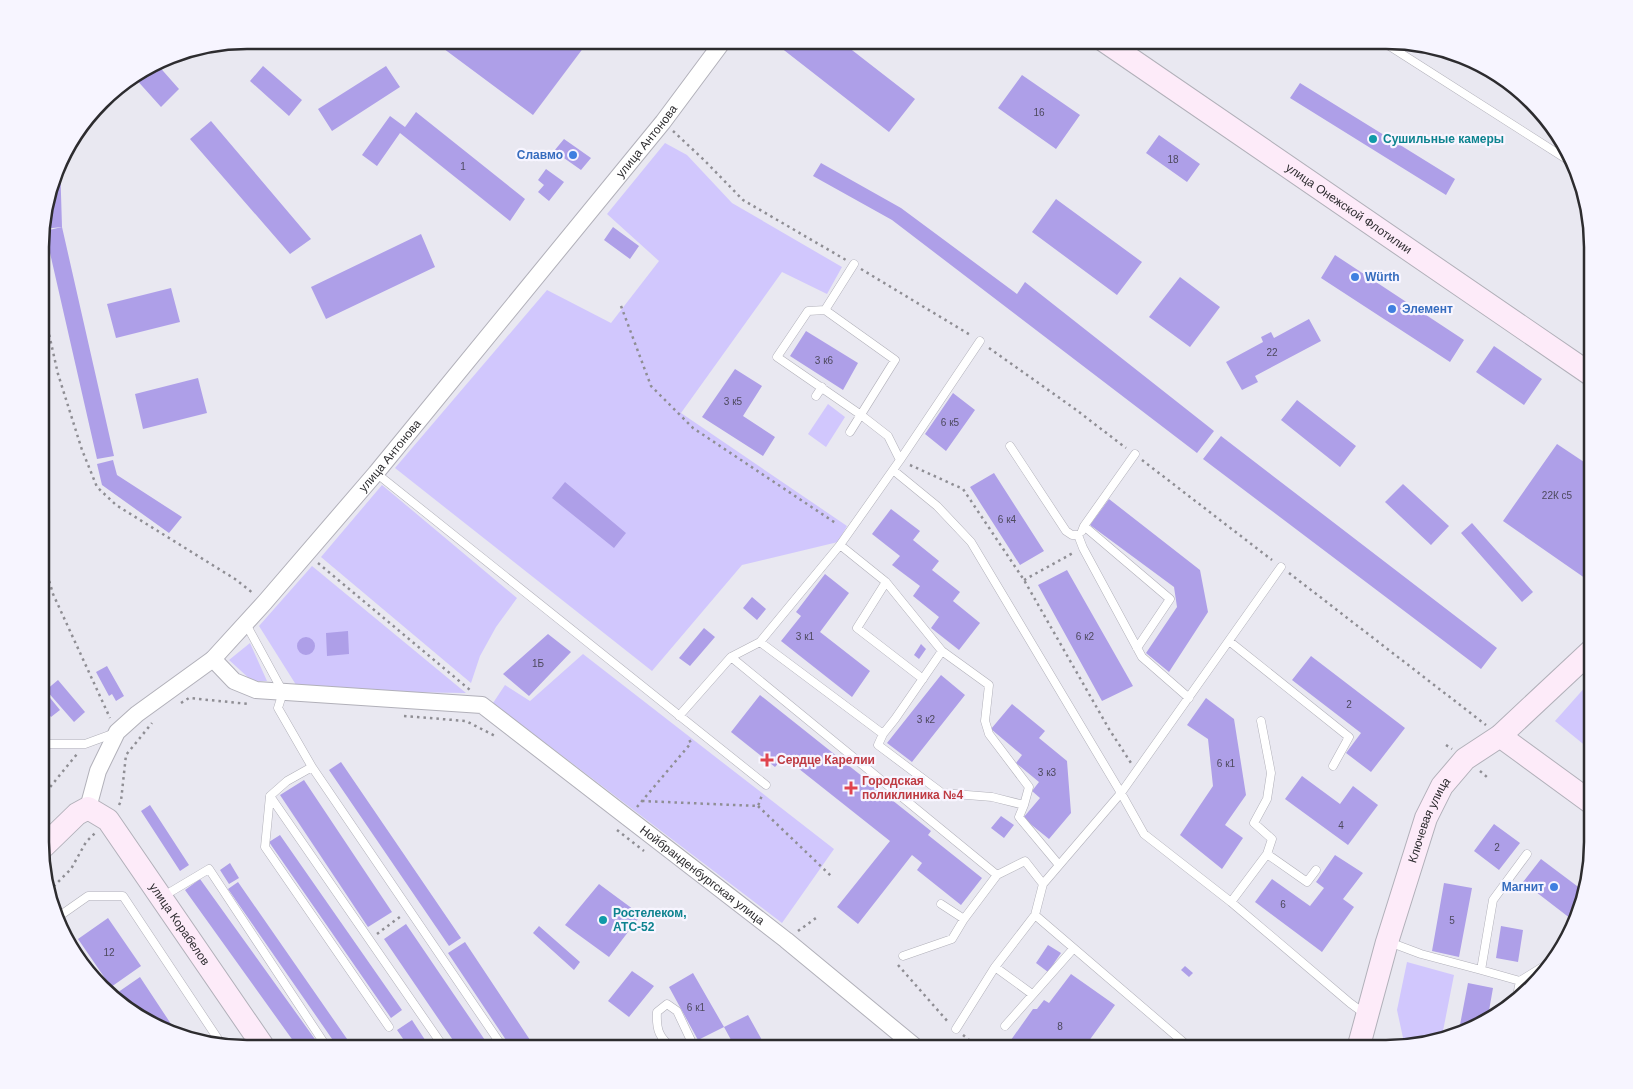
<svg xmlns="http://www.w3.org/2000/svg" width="1633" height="1089" font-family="Helvetica,sans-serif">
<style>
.green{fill:#d1c7fd}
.building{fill:#ae9fe8}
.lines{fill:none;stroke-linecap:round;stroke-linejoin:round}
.lane-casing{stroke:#b1b0b9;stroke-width:9}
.street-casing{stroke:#b1b0b9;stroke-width:18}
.secondary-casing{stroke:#b1b0b9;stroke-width:24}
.path{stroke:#8f8e94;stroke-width:2.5;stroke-dasharray:2.5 4;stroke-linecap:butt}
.lane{stroke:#fff;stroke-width:8}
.street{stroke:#fff;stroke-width:16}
.secondary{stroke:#fdebf9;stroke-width:22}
.culture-dot{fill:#0f9aa8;stroke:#f7f5ff;stroke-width:2}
.shop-dot{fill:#3f7fe0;stroke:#f7f5ff;stroke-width:2}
.health-dot{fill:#e0444e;stroke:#f7f5ff;stroke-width:2}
.labels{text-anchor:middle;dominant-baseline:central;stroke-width:4.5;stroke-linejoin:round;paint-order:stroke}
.number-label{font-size:10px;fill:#4d495d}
.culture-label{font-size:12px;font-weight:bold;fill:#0d838f;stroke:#f7f5ff;text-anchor:start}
.street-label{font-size:12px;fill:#2d2c2f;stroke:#f7f5ff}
.shop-label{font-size:12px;font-weight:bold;fill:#366cbe;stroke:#f7f5ff;text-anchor:end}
.health-label{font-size:12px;font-weight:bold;fill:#be3a42;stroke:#f7f5ff;text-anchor:start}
.rim{fill:none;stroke:#2d2c2f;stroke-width:2.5}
</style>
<rect width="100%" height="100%" fill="#e9e8f1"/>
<path class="green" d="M665,143L687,155L732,203L842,267L827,294L782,272L681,413L847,526L838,542L742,565L652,671L395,468L547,290L611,323L659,261L607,214Z
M828,404L845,417L826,447L808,434Z
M382,485L517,598L496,627L480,656L471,683L321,557Z
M312,566L466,693L397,692L298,688L259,626Z
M250,643L267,681H252L229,660Z
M583,654L834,849L782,923L493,703L505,685L530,701Z
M1587,685L1593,689V752L1555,721Z
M1407,962L1454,975L1442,1036L1405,1047L1397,1010Z"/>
<path class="building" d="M432,40H575L584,47L533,115Z
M771,40H839L915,99L889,132Z
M156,63L179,89L161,107L134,77Z
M263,66L302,100L289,116L250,81Z
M386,66L400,87L332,131L318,109Z
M1022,75L1080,115L1056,149L998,108Z
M1300,83L1455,179L1446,195L1290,98Z
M416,112L525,199L510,221L400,133L377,166L362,155L390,116L405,127Z
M211,121L311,239L290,254L190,139Z
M1159,135L1200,164L1187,182L1146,153Z
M564,139L591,158L581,170L554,151Z
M60,161L62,227L43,229L42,218Z
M821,163L901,208L1017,294L1025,282L1214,431L1197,453L892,220L813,176Z
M546,169L564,182L549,201L538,192L544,185L538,180Z
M1056,199L1142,262L1117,295L1032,232Z
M62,227L114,456L97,459L45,231Z
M613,227L639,246L630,259L604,240Z
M421,234L435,267L326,319L311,287Z
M1335,255L1464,340L1450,362L1321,278Z
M1180,277L1220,307L1190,347L1149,317Z
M171,288L180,322L116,338L107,304Z
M1309,319L1321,341L1255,376L1258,382L1242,390L1226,362L1263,342L1261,337L1271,332L1274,338Z
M806,331L858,363L843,390L790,356Z
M1494,346L1542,379L1524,405L1476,372Z
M735,369L762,386L743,416L775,437L763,456L702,417Z
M198,378L207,413L143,429L135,394Z
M953,393L975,410L946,451L925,434Z
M1297,400L1356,446L1340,467L1281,420Z
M1221,436L1497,648L1481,669L1203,459Z
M1557,444L1593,468L1592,583L1503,521Z
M113,460L117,475L182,517L169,533L102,485L97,464Z
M994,473L1044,551L1020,565L970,487Z
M565,482L626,533L614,548L552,498Z
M1403,484L1449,526L1431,545L1385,502Z
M1109,499L1200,570L1208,612L1169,672L1146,653L1177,607L1174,587L1090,525Z
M891,509L920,531L913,540L939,561L932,570L960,592L953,601L980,623L959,650L931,628L939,617L913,596L920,586L892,565L900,556L872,534Z
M1472,523L1533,592L1522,602L1461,533Z
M1067,570L1133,686L1102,701L1038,585Z
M825,574L849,593L820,632L870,671L852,697L781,641L801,616L796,612Z
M752,597L766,609L757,620L743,608Z
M704,628L715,637L690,666L679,658Z
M348,631L349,654L327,656L326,633Z
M548,634L571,652L529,696L503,674Z
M297 646a9 9 0 1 1 18 0a9 9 0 1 1-18 0Z
M921,644L926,649L919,659L914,655Z
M1311,656L1405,728L1371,772L1346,753L1361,733L1292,680Z
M107,666L124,696L116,701L112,694L109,696L96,672Z
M941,675L965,695L912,762L887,743Z
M58,680L85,712L74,722L46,690Z
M42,688L60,710L51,717L42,705Z
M760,695L931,831L928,835L982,878L961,905L917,870L922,863L912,855L858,924L837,907L890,841L784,757L775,767L731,732Z
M1206,698L1234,719L1246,795L1225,825L1243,838L1222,869L1180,835L1213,786L1208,739L1187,725Z
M1012,704L1045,731L1039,738L1067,761L1071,813L1049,839L1023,818L1040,798L1032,791L1039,782L1016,763L1022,755L991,729Z
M341,762L461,938L449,946L329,770Z
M1302,776L1340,804L1353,786L1378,805L1348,845L1285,799Z
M304,780L392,912L368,927L280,795Z
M150,805L189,865L180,871L141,811Z
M1001,816L1014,825L1004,838L991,828Z
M1494,824L1520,843L1499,870L1474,851Z
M280,835L402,1010L391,1018L269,842Z
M1335,855L1363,873L1343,899L1354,907L1322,952L1255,902L1272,879L1310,906L1324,888L1316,882Z
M1541,859L1585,892L1582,908L1575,922L1523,882Z
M230,863L239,878L229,884L220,870Z
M200,879L322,1049H299L185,890Z
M238,882L354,1049H339L228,889Z
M1444,883L1472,888L1459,957L1432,951Z
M599,884L641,915L609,957L565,925Z
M108,918L141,966L111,987L78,939Z
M406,924L491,1049H459L384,939Z
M539,926L580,962L574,970L533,933Z
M1501,926L1523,930L1518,962L1496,958Z
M465,942L536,1049H512L448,953Z
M1048,945L1061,953L1048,972L1036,963Z
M1185,966L1193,973L1189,977L1181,970Z
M632,971L654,986L629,1017L608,1001Z
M693,973L724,1027L698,1040L669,987Z
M1071,974L1115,1005L1083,1049H1064L1056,1043L1053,1049H1009L1006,1047L1033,1009H1037L1044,1000L1049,1003Z
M140,977L173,1027L167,1031L132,1014L114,995Z
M1468,983L1493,988L1487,1022L1459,1030Z
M748,1015L767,1049H736L724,1027Z
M412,1020L431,1049H410L397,1030Z
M180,1027L189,1039L181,1038L171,1033Z"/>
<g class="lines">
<g class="lane-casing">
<path id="lane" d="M1380,40L1571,162
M825,310L854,264
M816,396L822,387
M1010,446L1066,531L1072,535H1078L1083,548L1142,657L1189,698
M900,460L980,341
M893,470L937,506L971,542L1121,793L1144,834L1231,902L1350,1003L1365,1014
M376,473L766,785
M1084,526L1170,599L1137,648
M1082,531L1084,526L1135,454
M840,545L886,582L942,651L989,685L985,721L989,734L1029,787L1024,805
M886,582L857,628L923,679
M246,624L283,692L278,708L312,767L504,1049
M1229,641L1349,737L1333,766
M760,642L883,734L895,719L942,651
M731,657L997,875L1025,861L1043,884
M679,716L731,657L760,642L840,545L900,460L888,436L861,415L777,357L808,311L825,310L895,360L850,432
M1261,721L1271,773L1267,799L1254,823L1272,839L1267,854L1307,882L1316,870
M883,734L878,745L942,793L992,797L1024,805L1019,817L1059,865
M42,744H85L115,733
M312,767L287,781L270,796L265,847L389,1027
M270,796L445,1049
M162,897L209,869L328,1049
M1231,902L1267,854
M941,904L964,919
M1035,915L1189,1047L1187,1049
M58,917L88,896H123L222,1045
M1389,942L1421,954L1481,970
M903,956L952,939L964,919L997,875
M995,967L1032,994
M1520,981L1481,970L1493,900L1527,854
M1517,996L1520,981L1554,960
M1005,1026L1073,949
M956,1029L995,967L1035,915L1043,884L1121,793L1281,567
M674,1049C659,1038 656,1030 657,1012L667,1004L677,1011L695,1049
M680,1049L694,1046"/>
</g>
<g class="street-casing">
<g id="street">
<path id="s1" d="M213,659L234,681L256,690L482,705L786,940L918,1049"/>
<path id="s2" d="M88,808L98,771L117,732L137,714L213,659L265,602L376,473L663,122L724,40"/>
</g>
</g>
<g class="secondary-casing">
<g id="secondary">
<path id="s3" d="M1103,40L1593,376"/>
<path d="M1500,736L1593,804"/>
<path id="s4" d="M42,848L77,814L88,808L108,820L265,1049"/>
<path id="s5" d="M1358,1049L1387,942L1426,818L1442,786L1465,759L1500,736L1593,649"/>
</g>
</g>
<path class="path" d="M673,131L704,160L743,200L846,260
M861,269L972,336
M42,303L58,374L82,450L97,487L116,505L235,579L254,594
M621,306L651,386L693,428L837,524
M989,348L1075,409L1126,448
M1142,460L1272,560
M910,465L963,489L1024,580L1109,729L1131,763
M42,556L53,594L110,718
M318,563L470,690
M1289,573L1486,725
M1024,580L1073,553
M181,703L189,698L249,704
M404,716L466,721L497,737
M1446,745L1452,749
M1480,771L1488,778
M42,797L77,754
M642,801L758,806L762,795
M119,805L121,801L126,755L152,723
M758,806L831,876
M637,807L691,743L688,738
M617,830L644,851
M49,891L71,869L86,842L96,832
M798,931L816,918
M377,934L401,916
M898,965L949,1023
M963,1035L980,1049"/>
<use href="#lane" class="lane"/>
<use href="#street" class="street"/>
<use href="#secondary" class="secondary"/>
</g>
<g class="culture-dot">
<circle cx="1373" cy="139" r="5"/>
<circle cx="603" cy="920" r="5"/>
</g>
<g class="shop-dot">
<circle cx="573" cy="155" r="5"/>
<circle cx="1355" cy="277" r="5"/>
<circle cx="1392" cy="309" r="5"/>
<circle cx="1554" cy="887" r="5"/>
</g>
<g class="health-dot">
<path d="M764.5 752.5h5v5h5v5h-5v5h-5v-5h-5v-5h5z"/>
<path d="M848.5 780.5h5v5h5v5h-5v5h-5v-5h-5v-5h5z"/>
</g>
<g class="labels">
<g class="number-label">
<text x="1039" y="112">16</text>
<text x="1173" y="159">18</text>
<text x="463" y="166">1</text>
<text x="1272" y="352">22</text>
<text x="824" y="360">3 к6</text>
<text x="733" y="401">3 к5</text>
<text x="950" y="422">6 к5</text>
<text x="1557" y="495">22К с5</text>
<text x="1007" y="519">6 к4</text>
<text x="805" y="636">3 к1</text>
<text x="1085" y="636">6 к2</text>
<text x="538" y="663">1Б</text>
<text x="1349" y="704">2</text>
<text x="926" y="719">3 к2</text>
<text x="1226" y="763">6 к1</text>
<text x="1047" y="772">3 к3</text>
<text x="1341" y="825">4</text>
<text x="1497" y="847">2</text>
<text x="1283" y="904">6</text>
<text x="1452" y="920">5</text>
<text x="109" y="952">12</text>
<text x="696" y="1007">6 к1</text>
<text x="1060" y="1026">8</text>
</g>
<g class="culture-label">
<text x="1383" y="139">Сушильные камеры</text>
<text x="613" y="913">Ростелеком,<tspan x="613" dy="14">АТС-52</tspan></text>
</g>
<g class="street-label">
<text stroke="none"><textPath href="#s2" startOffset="878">улица Антонова</textPath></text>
<text stroke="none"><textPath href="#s3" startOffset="298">улица Онежской Флотилии</textPath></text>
<text stroke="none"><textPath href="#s2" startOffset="472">улица Антонова</textPath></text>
<text stroke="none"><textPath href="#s5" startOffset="240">Ключевая улица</textPath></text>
<text stroke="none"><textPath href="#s1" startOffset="559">Нойбранденбургская улица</textPath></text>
<text stroke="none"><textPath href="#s4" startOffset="211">улица Корабелов</textPath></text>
</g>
<g class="shop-label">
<text x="563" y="155">Славмо</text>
<text x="1365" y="277" text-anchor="start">Würth</text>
<text x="1402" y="309" text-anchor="start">Элемент</text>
<text x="1544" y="887">Магнит</text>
</g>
<g class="health-label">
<text x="777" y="760">Сердце Карелии</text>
<text x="862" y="781">Городская<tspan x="862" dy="14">поликлиника №4</tspan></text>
</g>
</g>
<path d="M0 0H1633V1089H0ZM247 49H1386A198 198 0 0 1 1584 247V842A198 198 0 0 1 1386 1040H247A198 198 0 0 1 49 842V247A198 198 0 0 1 247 49Z" fill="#f7f5ff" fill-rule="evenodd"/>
<path class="rim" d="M247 49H1386A198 198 0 0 1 1584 247V842A198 198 0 0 1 1386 1040H247A198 198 0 0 1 49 842V247A198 198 0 0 1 247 49Z"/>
</svg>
